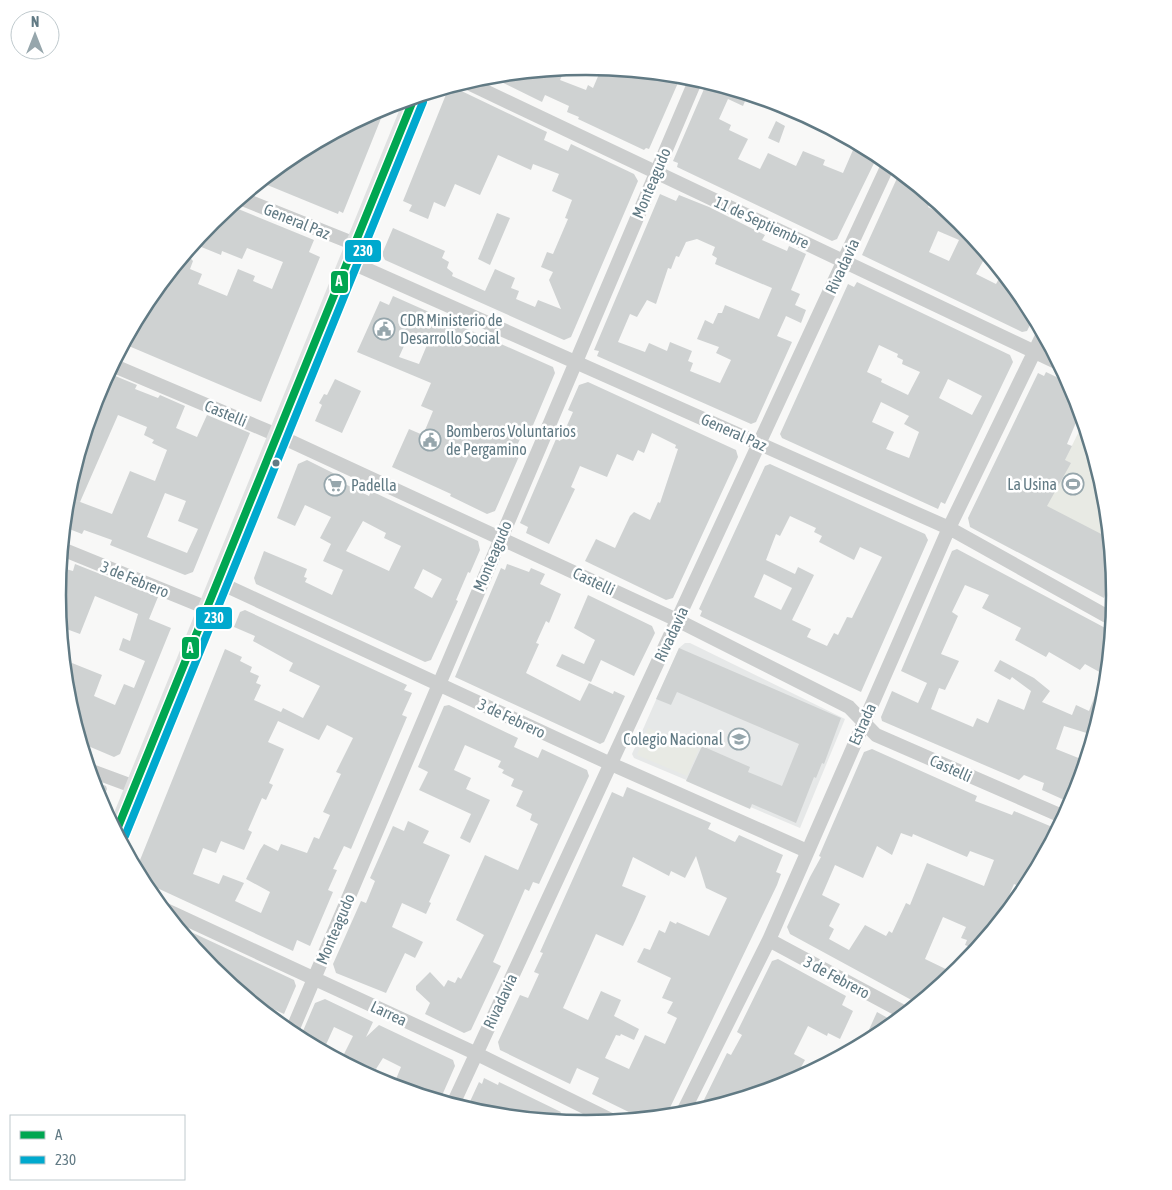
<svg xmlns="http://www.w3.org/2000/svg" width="1172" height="1190" font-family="'Asap Condensed',sans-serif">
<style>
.built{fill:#e6e8e8}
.green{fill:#e8eae4}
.building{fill:#cfd2d2;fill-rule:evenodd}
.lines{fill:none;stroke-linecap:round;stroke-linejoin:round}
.minor{stroke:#cccece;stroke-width:14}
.major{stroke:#e0e1e1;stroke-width:18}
.bus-1-casing{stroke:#fff;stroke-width:11}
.bus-2-casing{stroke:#fff;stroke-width:11}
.bus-1{stroke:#00a651;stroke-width:8}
.bus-2{stroke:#00a9ce;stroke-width:8}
.bus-dot{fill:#617a84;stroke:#fff;stroke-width:2}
.labels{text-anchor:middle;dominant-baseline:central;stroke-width:5;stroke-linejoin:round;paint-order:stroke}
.street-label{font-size:16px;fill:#617a84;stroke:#fff}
.poi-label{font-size:16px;fill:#617a84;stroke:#fff;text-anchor:start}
.rim{fill:none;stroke:#617a84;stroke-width:2.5}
.line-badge{stroke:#fff;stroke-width:2}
.badge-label{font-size:14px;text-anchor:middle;font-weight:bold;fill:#fff}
</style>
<rect width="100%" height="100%" fill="#f8f8f7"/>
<path class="built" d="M685,643H690L845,719L800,828L634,758L632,754L679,648Z"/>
<path class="green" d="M1083,423L1104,492L1110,550L1051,519L1035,500L1062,466Z
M648,728L699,749L687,776L637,755Z"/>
<path class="building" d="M565,69L560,80L586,90L588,85L593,88L599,74L609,69L681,76L649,149L646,148L644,150L578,119L579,117L567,112L569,106L545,95L542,102L489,76Z
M707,82L748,94L743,106L728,99L719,119L731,125L729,130L748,139L738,159L760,169L768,153L796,166L803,151L825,160L823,165L843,173L856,143L878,155L837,239L832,241L677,167L678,163L673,161Z
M451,86L547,132L544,140L568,151L571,144L634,174L638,181L571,337L564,340L385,260L382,254L393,228L445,251L442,258L449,262L447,268L453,273L452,276L485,291L495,269L515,278L511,288L519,291L516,299L535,307L538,300L561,309L549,280L553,272L541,267L547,252L553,254L568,219L565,218L572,200L552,191L559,174L533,164L531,170L498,155L480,195L455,184L445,207L434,202L428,219L409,211L412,205L403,201L449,87Z
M386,106L343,213L339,211L338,214L260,182L293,155Z
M776,121L785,126L779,143L768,138Z
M898,176L924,192L922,195L931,200L928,207L962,224L987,254L976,274L996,284L1002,273L1026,302L1034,317L1027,331L1022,332L862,255ZM938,231L959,240L949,261L929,252Z
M660,194L676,201L679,195L709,207L765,235L762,240L787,251L789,246L806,254L791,290L800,294L795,305L806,310L801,323L786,316L777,336L792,342L756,422L751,424L597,356L599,351L594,350ZM697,239L715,247L712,255L717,258L715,264L772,288L759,319L725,305L722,313H718L713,324L705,320L697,339L719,347L716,353L731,360L720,383L690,371L693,363L688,361L692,351L670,342L667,351L649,343L645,352L618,342L630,314L637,317L647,300L656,304L668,268L671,269L676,256L679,257L686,242Z
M231,206L314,240L309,252L320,257L261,402L124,344L147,301L186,253L193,261L190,269L202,274L198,284L227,296L238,269L255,276L253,281L272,289L283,262L247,248L242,259L222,251L221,255L194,244L212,221Z
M497,213L510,218L490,265L478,259Z
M857,282L1010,355L1013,362L945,504L941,502L938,509L782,438L780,434L848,284L854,287ZM879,345L898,354L897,357L903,360L902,364L920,372L908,395L881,382L882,379L867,372ZM948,379L982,396L972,415L939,398ZM881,402L909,416L904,424L919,432L909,458L886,449L894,432L872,422Z
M393,296L553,367L555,373L531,430L525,428L515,450L521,452L495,511L487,514L450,496L451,494L392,467L409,429L423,435L433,411L421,406L431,383L357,352L380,301L389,305ZM408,337L427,345L419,364L399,357Z
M1046,372L1069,383L1080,413L1067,444L1072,446L1065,460L1071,463L1047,506L1109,538L1114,600L1105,595L1104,598L970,527L968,518L1038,373L1044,376Z
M108,373L137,385L135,389L158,398L160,395L185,406L176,428L197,437L207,415L250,433L193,572L185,575L110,545L112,540L84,530L82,534L64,527L75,500L112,514L130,471L155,481L167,450L152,443L154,440L144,435L147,427L118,415L80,502L67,497L98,392ZM165,493L186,501L178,521L198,529L187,553L147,537Z
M335,379L361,391L342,433L315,421L322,405L319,403L324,394L327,395Z
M588,382L736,450L738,457L673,598L666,600L585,561L596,539L615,548L630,516L634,512L650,520L658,502L660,503L678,449L675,448L676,445L652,433L644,453L638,450L633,461L617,454L607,477L580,466L571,487L575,489L549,544L526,533L528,527L520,523L556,439L560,441L573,412L568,410L579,385Z
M307,460L337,475L335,479L369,496L371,491L478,541L480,550L470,573L468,572L456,600L458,601L431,660L425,662L256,584L254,578L264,551L307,569L304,577L307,578L305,582L332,595L343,570L323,561L331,544L320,538L331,517L305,505L295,526L277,518L298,464ZM363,521L386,533L384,538L401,546L389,571L346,551ZM423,569L442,579L432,598L414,588Z
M770,464L925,534L928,540L861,692L700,616L702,611L699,609L765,466ZM790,516L816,528L814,532L822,536L819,542L854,560L860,547L882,557L852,618L847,617L838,635L834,633L827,646L807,637L811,629L792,620L814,575L798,567L795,574L766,560L776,534L780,536ZM764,574L792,588L781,610L754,597Z
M957,549L1111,631L1108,665L1103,674L1085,664L1080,670L1049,652L1046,657L1015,640L1021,628L982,608L989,595L965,585L952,612L958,616L941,654L959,661L945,690L939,688L931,709L973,727L977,718L988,723L998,699L1024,710L1031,691L1012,677L1010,680L994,671L1000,660L1034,678L1050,691L1042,702L1072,715L1076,705L1089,711L1100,683L1106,685L1104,698L1093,735L1064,726L1056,749L1081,759L1076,774L1081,776L1071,803L1042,790L1044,783L1024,775L1019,780L882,721L881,717L892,691L918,703L927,683L901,671L952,551Z
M75,564L158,597L149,619L171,628L120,754L114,757L81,743L68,698L66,679L72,663L102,675L94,696L115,705L124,684L134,688L145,661L119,650L123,638L130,641L138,614L95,596L80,634L61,627L58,595L60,570L62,568L73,571Z
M507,564L529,572L531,568L545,574L540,584L561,594L549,623L546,621L536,643L539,644L526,673L580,701L589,683L613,694L614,691L625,696L604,742L600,744L455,677L501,568L505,570Z
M588,595L652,626L655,633L634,676L601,660L591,682L556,666L562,654L584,664L595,640L574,628Z
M245,610L407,685L404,690L412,693L402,715L407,717L351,849L344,846L333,869L337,870L328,890L333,892L310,946L297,940L293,951L142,881L136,870L225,649L242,657L240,661L252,667L250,672L259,676L256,683L261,685L254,700L281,712L283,708L303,718L320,686L289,671L293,663L253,641L255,636L234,627L240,612ZM278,721L319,740L327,725L353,738L336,772L341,774L323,812L330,815L319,839L314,837L307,853L281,844L278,851L264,844L260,850L246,879L270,892L261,913L235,901L244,883L223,875L219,884L193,874L203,848L216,853L221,841L244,850L252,832L248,830L262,798L266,800L273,785L269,783L284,749L268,742Z
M679,648L841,718L824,764L822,763L816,778L814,777L796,823L752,804L750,809L686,781L702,746L750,767L748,772L782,786L799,744L677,692L671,705L656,699Z
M449,705L518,738L514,747L538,758L542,749L587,770L589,776L539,884L533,882L529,891L525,889L493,962L501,966L471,1030L464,1033L425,1014L430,1003L416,990V986L430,972L444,987L448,980L455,983L458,977L461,979L484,935L456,920L485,855L518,870L538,824L530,820L532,814L516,806L523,791L511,786L514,779L502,773L504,770L498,767L501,761L465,745L454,770L471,778L466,789L490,800L470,843L460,838L471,814L419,790L428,772L418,767L444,706Z
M872,749L977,796L975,801L1012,815L1014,811L1057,829L1025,889L1014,884L998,921L976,949L965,945L967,940L961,938L966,927L943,917L925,959L954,973L917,1003L790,934L787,927L810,877L821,857L819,856L864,752ZM901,833L912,837L913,834L967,857L970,851L994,860L984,886L927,863L910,905L906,903L892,933L889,931L886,936L865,925L849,950L829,939L834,929L829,926L840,904L822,895L835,865L863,878L877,846L892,855Z
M93,781L106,786L107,789L101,804Z
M627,787L711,823L708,829L735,842L739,835L783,855L776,872L781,874L777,885L666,1116L641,1118L592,1094L599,1078L577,1068L570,1084L500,1050L498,1042L520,995L528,998L539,974L534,972L543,953L540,952L612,792L623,797ZM696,856L706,888L727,898L709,936L677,922L676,924L670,921L665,933L659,930L650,950L644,948L637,962L671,978L662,998L673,1002L667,1013L677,1018L665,1044L645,1035L629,1069L605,1058L616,1035L620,1036L621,1034L634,1040L639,1029L614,1016L621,1000L601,991L588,1020L563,1008L596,934L623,946L635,921L646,896L622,886L633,857L669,876L671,871L685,878Z
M408,821L429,831L423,843L450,855L429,902L431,903L426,914L402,903L392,927L423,942L415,958L405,953L386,993L336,973L333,964L361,901L366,903L375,881L370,878L393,826L404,831Z
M176,925L294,980L296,986L284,1014L273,1009L270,1016L212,968Z
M778,959L846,996L842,1005L853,1011L840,1039L828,1033L827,1036L808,1026L794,1054L805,1060L794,1080L757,1093L747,1088L743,1097L699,1110L727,1053L731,1055L742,1035L737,1032L772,961Z
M325,999L373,1022L366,1037L379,1025L453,1060L455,1066L440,1100L421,1095L423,1091L396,1079L401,1067L383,1058L376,1069L363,1064L360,1070L341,1060L353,1036L334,1027L324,1049H320L300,1038L315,1003Z
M877,1012L895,1022L879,1035L863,1043Z
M484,1078L498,1085L499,1082L561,1112L557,1121L508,1116L484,1105L480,1112L467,1108L479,1082L482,1084Z"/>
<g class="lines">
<path class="minor" d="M466,82L1058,363
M240,198L355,244
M348,261L949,528L1112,619
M112,365L277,435L677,620L849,707L876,735L1064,817
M62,549L207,608
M218,582L611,764L807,851
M89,770L135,787
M164,909L475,1053L613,1121
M769,940L905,1013
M291,1033L696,79
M453,1104L889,163
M682,1114L769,940L949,528L1043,334"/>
<path class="major" d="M116,832L414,98"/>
<g class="bus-1-casing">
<path id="bus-1" d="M116,832L414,98"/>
</g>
<g class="bus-2-casing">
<path id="bus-2" d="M125,836L423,102"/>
</g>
<use href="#bus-1" class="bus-1"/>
<use href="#bus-2" class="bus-2"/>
</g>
<defs>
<g id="civic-ring" transform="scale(1.125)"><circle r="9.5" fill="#fff" stroke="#96a6ac" stroke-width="1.5"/><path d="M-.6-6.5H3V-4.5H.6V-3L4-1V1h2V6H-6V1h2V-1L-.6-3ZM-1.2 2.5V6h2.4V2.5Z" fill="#96a6ac"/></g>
<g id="stadium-ring" transform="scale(1.125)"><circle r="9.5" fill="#fff" stroke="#96a6ac" stroke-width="1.5"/><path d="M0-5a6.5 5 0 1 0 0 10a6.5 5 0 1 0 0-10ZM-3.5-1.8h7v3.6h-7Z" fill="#96a6ac"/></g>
<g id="supermarket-ring" transform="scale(1.125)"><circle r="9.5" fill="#fff" stroke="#96a6ac" stroke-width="1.5"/><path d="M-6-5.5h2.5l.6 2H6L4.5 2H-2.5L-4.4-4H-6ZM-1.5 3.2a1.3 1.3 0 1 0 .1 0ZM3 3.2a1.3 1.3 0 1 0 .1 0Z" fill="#96a6ac"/></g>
<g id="school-ring" transform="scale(1.125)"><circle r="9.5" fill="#fff" stroke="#96a6ac" stroke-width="1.5"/><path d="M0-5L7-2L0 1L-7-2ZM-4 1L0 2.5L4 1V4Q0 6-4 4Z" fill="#96a6ac"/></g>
</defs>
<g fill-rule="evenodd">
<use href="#civic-ring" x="384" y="329"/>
<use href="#civic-ring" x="430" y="440"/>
<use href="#stadium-ring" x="1073" y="484"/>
<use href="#supermarket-ring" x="335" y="485"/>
<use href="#school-ring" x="739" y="739"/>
</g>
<circle class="bus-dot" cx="276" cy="463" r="4.5"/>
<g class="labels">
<g class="street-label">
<text transform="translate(651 183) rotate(-67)">Monteagudo</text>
<text transform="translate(297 221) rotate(22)">General Paz</text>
<text transform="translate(762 222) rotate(25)">11 de Septiembre</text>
<text transform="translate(842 266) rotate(-65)">Rivadavia</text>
<text transform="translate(226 413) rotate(23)">Castelli</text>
<text transform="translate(734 432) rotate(24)">General Paz</text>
<text transform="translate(492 556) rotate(-67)">Monteagudo</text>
<text transform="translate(135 579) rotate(22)">3 de Febrero</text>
<text transform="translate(594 581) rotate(25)">Castelli</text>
<text transform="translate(671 634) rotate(-65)">Rivadavia</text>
<text transform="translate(512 718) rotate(25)">3 de Febrero</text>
<text transform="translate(862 724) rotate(-66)">Estrada</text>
<text transform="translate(951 768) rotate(24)">Castelli</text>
<text transform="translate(335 929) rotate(-67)">Monteagudo</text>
<text transform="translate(837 977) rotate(28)">3 de Febrero</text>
<text transform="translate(500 1001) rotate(-65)">Rivadavia</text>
<text transform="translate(389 1013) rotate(25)">Larrea</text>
</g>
<g class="poi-label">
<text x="400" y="320">CDR Ministerio de<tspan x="400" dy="18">Desarrollo Social</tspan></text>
<text x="446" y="431">Bomberos Voluntarios<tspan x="446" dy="18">de Pergamino</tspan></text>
<text x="1057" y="484" text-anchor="end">La Usina</text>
<text x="351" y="485">Padella</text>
<text x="723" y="739" text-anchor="end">Colegio Nacional</text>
</g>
</g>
<path d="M0 0H1172V1190H0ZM66 595a520 520 0 1 1 1040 0a520 520 0 1 1-1040 0Z" fill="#fff" fill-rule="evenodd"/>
<path class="rim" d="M66 595a520 520 0 1 1 1040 0a520 520 0 1 1-1040 0Z"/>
<g class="line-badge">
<rect x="344" y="239" width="38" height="24" rx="5" fill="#00a9ce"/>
<rect x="330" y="270" width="19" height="24" rx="5" fill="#00a651"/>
<rect x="195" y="606" width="38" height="24" rx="5" fill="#00a9ce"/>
<rect x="181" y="636" width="19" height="24" rx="5" fill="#00a651"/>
</g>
<g class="badge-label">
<text x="363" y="256">230</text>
<text x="339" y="286">A</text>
<text x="214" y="623">230</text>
<text x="190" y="653">A</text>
</g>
<rect x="10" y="1115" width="175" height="65" fill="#ffffff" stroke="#c0cace"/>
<rect x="20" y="1131" width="25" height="8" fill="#00a651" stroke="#c0cace"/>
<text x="55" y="1140" font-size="15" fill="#617a84">A</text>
<rect x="20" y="1156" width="25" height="8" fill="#00a9ce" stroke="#c0cace"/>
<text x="55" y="1165" font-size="15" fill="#617a84">230</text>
<g transform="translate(35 35)"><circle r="24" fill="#ffffff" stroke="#c0cace"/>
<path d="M0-4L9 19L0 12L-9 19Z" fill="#96a6ac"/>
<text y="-8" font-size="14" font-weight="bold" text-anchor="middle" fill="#617a84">N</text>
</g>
</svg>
